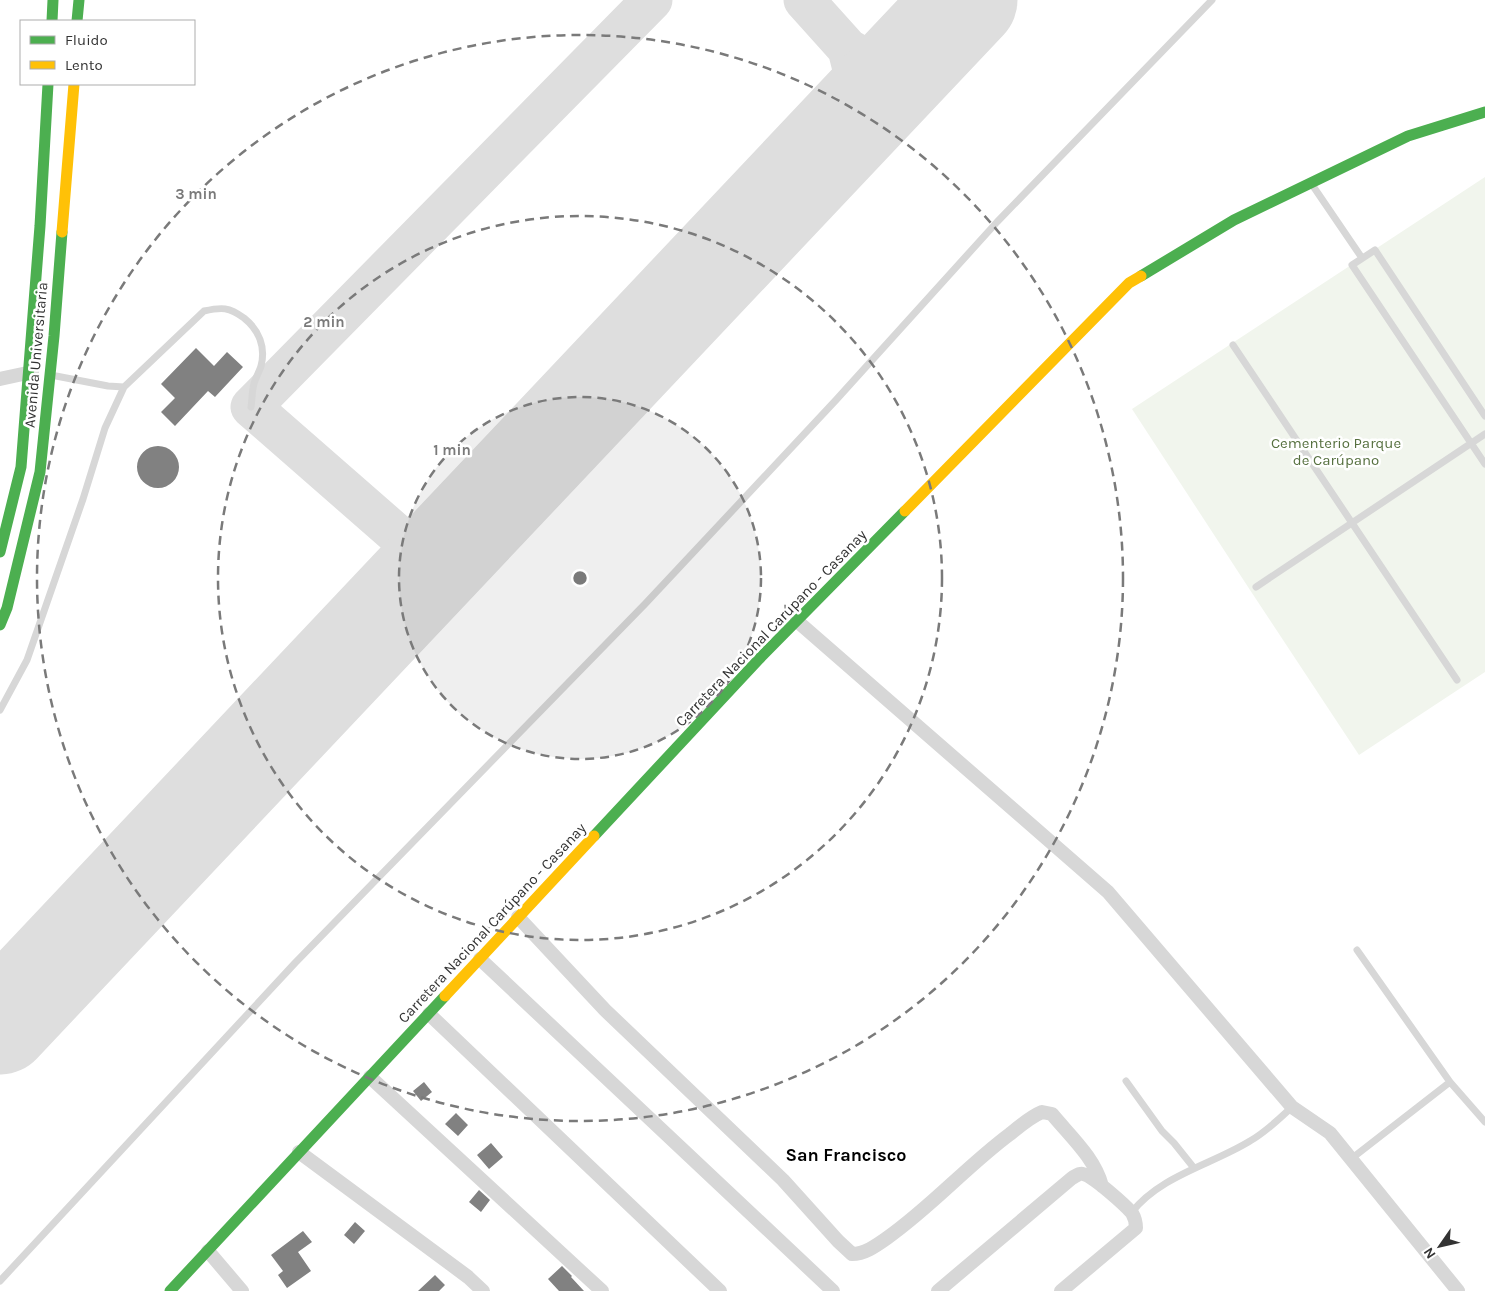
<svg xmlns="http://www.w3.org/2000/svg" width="1485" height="1291" font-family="Karla,sans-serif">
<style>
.green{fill:#f1f5ed}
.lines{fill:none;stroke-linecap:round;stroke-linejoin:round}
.taxiway{stroke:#dedede;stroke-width:41}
.runway{stroke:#dedede;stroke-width:101}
.building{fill:#818181}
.lane{stroke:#d7d7d7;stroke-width:7}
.street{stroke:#d7d7d7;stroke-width:14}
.fast{stroke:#4caf50;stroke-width:11}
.slow{stroke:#ffc107;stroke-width:11}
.ring{fill:none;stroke:#7a7a7a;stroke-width:2.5;stroke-dasharray:9 6}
.labels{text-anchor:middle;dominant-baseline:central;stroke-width:5;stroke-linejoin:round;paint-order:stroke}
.street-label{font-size:15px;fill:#333;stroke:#fff}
.park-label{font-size:15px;fill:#56703f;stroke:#fff}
.quarter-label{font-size:18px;font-weight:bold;fill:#000;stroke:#fff}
.centre{fill:#7a7a7a;stroke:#fff;stroke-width:2.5}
.ring-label{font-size:15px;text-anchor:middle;font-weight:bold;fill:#7a7a7a;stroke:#fff;stroke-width:5;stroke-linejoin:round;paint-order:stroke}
</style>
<rect width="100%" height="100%" fill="#fff"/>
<path class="green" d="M1485,177V672L1359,755L1250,590L1132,409Z"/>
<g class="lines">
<path class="taxiway" d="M804,0L848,49
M854,120L858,95L854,73L848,49L865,59L887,61L915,56
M433,566L251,407L652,0"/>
<path class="runway" d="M0,1024L967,0"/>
</g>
<path class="building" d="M196,348L214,366L227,352L243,367L215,397L208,391L175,426L161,412L175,398L161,384Z
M137 467a21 21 0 1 1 42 0a21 21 0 1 1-42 0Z
M424,1082L432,1092L421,1101L413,1091Z
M456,1113L468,1125L458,1136L445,1124Z
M491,1143L503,1157L489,1169L477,1155Z
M479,1190L490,1200L481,1212L469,1202Z
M355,1222L365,1231L354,1244L344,1235Z
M303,1231L312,1242L298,1252L311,1271L287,1288L278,1275L283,1271L271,1255Z
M562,1266L572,1276L571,1277L584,1291H559L548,1279Z
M435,1275L445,1285L439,1291H418Z"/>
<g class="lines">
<path class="lane" d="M1313,186L1362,258
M1233,345L1457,680
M56,376L108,386L124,387L204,311C222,307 229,307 244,318C259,330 266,347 261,366C259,373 254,380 253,388C252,394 252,401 251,407
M1485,416L1375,250L1352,265L1485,464
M1256,587L1485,434
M0,710L27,660L83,499L105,428L124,387
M1357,950L1450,1082L1485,1122
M1126,1081L1162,1131L1174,1143L1194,1168
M1351,1159L1450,1082
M1131,1213C1161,1175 1211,1165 1250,1141C1266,1132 1279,1119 1292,1107
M0,1281L295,963L645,604L836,400L997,222L1212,0"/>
<path class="street" d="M0,379L32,372
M797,621L1108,892L1292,1107L1330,1133L1458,1291
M518,917L605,1010L783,1180L838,1241L852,1254C865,1254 877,1245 887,1238C931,1207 967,1166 1010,1134C1020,1126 1030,1117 1042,1112L1052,1114C1070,1136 1095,1158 1102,1186
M480,959L833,1291
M429,1014L720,1291
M370,1077L602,1291
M299,1152L468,1277L483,1291
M208,1251L242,1291
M938,1291L1072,1178C1076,1176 1079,1173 1083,1174C1093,1176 1125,1205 1132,1213C1135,1218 1136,1222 1136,1228L1061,1291"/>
<path class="fast" d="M52,21L53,0
M77,21L79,0
M1141,276L1234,220L1408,136L1485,112
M0,552L21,467L40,226L48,84
M0,625L7,608L40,472L54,336L62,232
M594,836L761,657L905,511
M170,1291L445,996"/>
<path class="slow" d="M62,232L74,84
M905,511L1129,283L1141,276
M445,996L594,836"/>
</g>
<circle cx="580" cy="578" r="181" fill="#7a7a7a" fill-opacity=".12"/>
<g class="ring">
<circle cx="580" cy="578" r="181"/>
<circle cx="580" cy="578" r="362"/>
<circle cx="580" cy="578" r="543"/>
</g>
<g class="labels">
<g class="street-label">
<text transform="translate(36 355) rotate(-85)">Avenida Universitaria</text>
<text transform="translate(771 628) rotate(-46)">Carretera Nacional Carúpano - Casanay</text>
<text transform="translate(492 923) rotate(-47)">Carretera Nacional Carúpano - Casanay</text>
</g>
<g class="park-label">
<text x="1336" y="443">Cementerio Parque<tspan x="1336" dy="17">de Carúpano</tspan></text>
</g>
<g class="quarter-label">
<text x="846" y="1155">San Francisco</text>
</g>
</g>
<circle cx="580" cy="578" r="8" class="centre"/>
<g class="ring-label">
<text x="196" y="199">3 min</text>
<text x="324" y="327">2 min</text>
<text x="452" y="455">1 min</text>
</g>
<rect x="20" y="20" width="175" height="65" fill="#ffffff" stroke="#adadad"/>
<rect x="30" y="36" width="25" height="8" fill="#4caf50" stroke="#adadad"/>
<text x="65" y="45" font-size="15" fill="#333333">Fluido</text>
<rect x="30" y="61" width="25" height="8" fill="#ffc107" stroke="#adadad"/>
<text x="65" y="70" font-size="15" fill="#333333">Lento</text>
<g transform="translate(1440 1246) rotate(236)" stroke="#ffffff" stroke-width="4" paint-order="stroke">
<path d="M0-4L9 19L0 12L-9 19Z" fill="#333333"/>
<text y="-8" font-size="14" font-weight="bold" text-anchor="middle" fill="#333333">N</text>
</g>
</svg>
